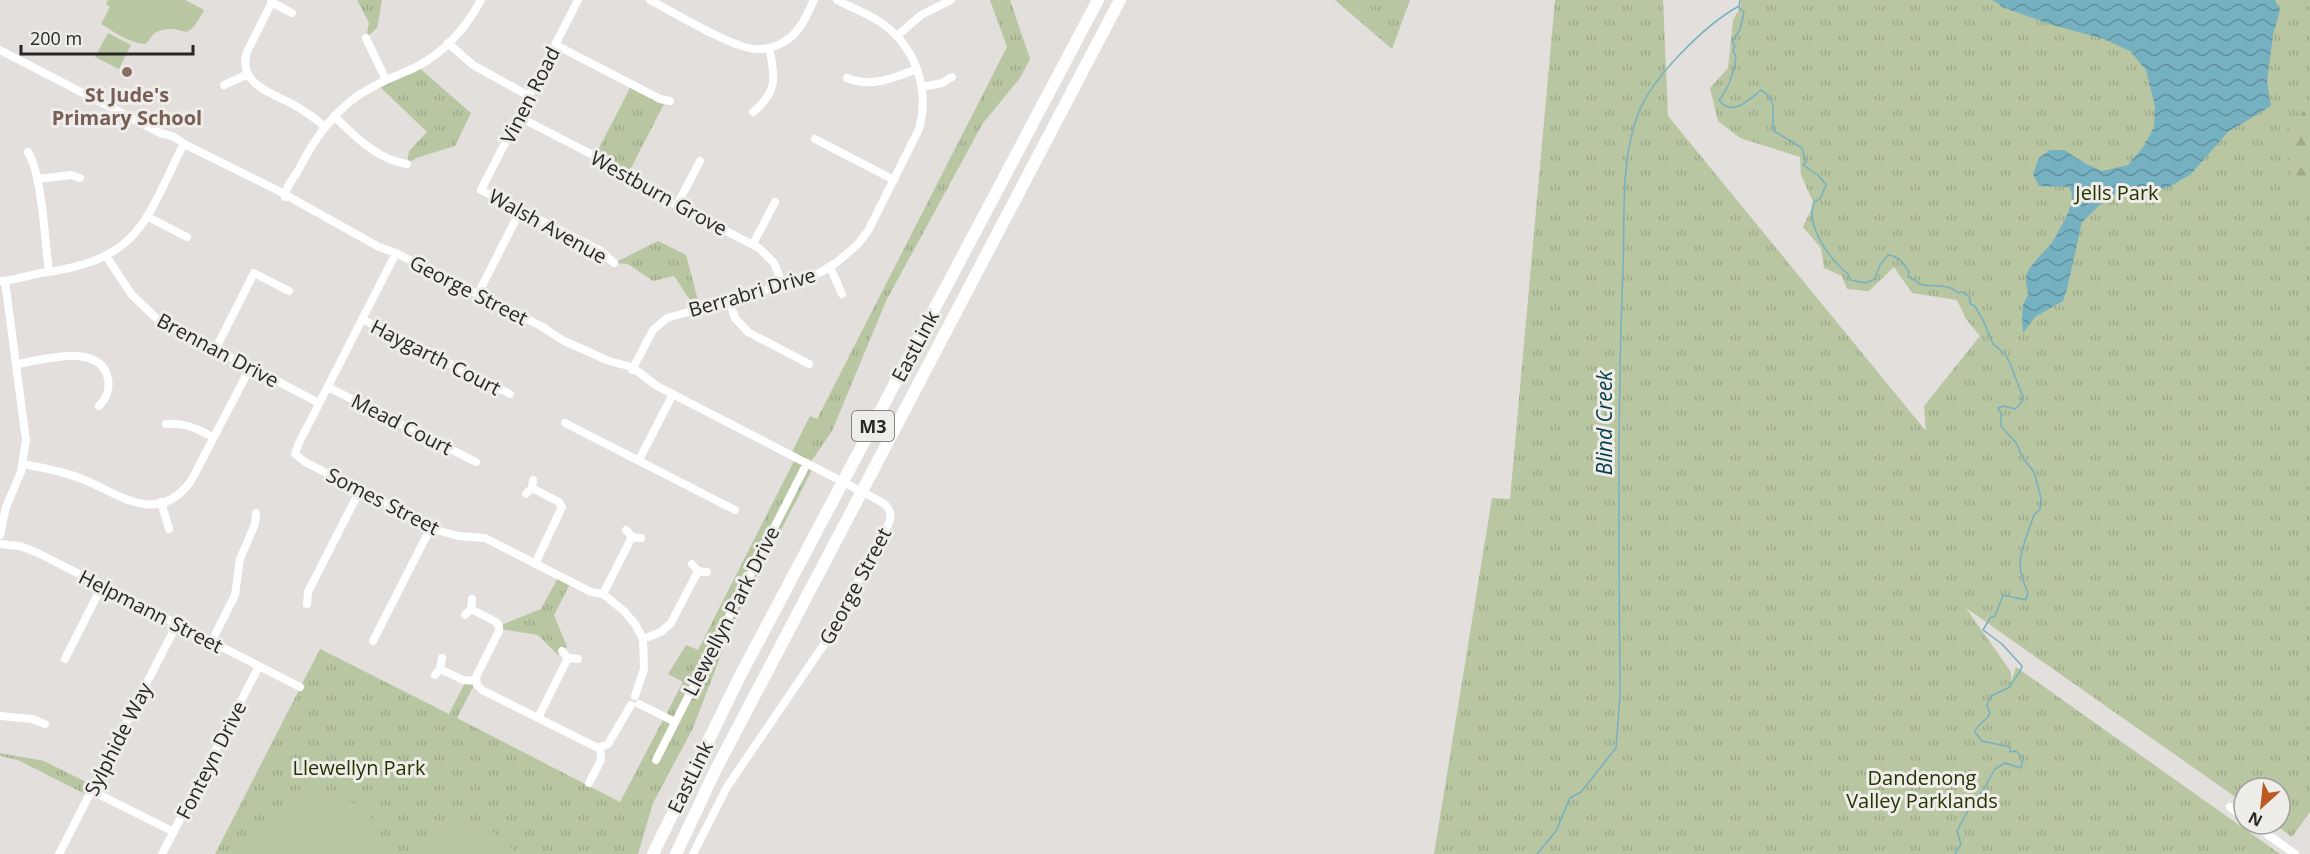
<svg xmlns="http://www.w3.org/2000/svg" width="2310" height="854" font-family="'Open Sans',sans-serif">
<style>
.grass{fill:url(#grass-tufts)}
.forest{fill:url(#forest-firs)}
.pitch{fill:#b8c6a2}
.water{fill:url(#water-waves)}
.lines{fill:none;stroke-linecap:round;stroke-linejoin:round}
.stream{stroke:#76b1c1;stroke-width:1.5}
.minor{stroke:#fff;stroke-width:8}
.highway{stroke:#fff;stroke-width:12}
.education-dot{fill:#8d6e63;stroke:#efede9;stroke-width:2}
.labels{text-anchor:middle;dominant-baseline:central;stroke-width:6;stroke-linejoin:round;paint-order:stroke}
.shield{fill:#efede9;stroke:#646260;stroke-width:1.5}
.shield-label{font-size:18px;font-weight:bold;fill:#282726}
.education-label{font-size:20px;font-weight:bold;fill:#785e54;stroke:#efede9}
.street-label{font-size:20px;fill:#282726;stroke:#efede9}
.park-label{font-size:20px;fill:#263400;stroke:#efede9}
.water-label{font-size:21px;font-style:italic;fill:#053e4a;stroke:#efede9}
</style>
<defs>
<pattern id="grass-tufts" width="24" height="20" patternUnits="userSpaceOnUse" patternTransform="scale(1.5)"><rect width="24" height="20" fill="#b8c6a2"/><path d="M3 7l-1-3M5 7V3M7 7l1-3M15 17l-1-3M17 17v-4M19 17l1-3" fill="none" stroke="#9eaa8b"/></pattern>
<pattern id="forest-firs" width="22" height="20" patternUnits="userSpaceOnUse" patternTransform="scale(1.5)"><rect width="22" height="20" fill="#b8c6a2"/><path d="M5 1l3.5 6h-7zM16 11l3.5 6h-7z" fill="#9eaa8b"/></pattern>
<pattern id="water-waves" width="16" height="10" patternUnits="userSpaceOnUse" patternTransform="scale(1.5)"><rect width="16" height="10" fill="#76b1c1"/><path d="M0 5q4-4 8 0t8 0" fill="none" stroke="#61909d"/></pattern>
</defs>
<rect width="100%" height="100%" fill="#e2dfdc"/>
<path class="grass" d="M357,0H382L377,28L366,38L369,23Z
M990,0H1010L1030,59L1020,78L983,123L886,301L832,431L810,463L814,466L734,621L693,728L653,803L638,854H215L320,649L449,714L466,681H476L457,718L620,802L683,682L668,674L686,645L698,650L796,457L791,454L810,416L817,419L1007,47Z
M1335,0H1410L1392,49Z
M1555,0H1663L1668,116L1926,431L1924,406L1980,336L1966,319L1957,300L1912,293L1894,267L1869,291L1847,289L1842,276L1824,268L1821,248L1803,227L1814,204L1801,175L1800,157L1740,138L1718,121L1710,88L1728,68L1733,20L1741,6V0H2310V812L2292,837L2274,824H2280V788H2244V803L1966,608L2011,672V682L2016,667L2280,854H1434L1492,498L1510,499Z
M417,66L471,113L455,146L416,158L407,164L409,151L427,132L377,84Z
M632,84L666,100L626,178L595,156Z
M658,241L686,255L700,308L696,309L674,276L653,281L628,264L614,263Z
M559,576L571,582L554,615L567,647L558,655L538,635L500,629L499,626L541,609Z
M0,753L44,761L94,786L89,796L18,760L0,756Z"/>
<path class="forest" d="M2310,97V203L2291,179L2284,133L2303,112Z"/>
<path class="pitch" d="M108,0H185L204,10C184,48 187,22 159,31C152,33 150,40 145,44C129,43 114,32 101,24L110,7L106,4Z
M108,33L131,45L119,69L95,57Z
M326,796C356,796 386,823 384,854H248L255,838L314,799Z
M471,825C490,829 506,838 517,854H414C431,836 446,827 471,825Z"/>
<path class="water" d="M1992,0H2275L2280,10L2273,35L2267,82L2271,106L2228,132L2191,174L2169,187L2143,193L2117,194L2107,198L2082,222L2067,289L2063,301L2035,317L2023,333C2022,318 2020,307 2028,295C2028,289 2025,282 2026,276C2032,259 2050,250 2057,234C2064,221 2078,200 2069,187L2039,186L2033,174L2039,158L2050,150H2064L2086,164L2102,171L2128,165L2144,146L2154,127L2155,106L2146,70L2130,51L2104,39L2049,24L2002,7L1998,3Z"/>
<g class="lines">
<path class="stream" d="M1740,0L1739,8L1744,12L1740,30L1732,41L1735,46L1733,51L1736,56C1734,72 1728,89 1719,100C1733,118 1749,99 1761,90C1780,102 1770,113 1774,131L1802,148L1806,162L1803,165L1819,176L1826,185L1820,199L1814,202C1805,225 1830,260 1848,274L1850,280L1865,283L1875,279L1880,265L1888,255C1899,256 1903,263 1909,272L1908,277C1914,278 1915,281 1920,284C1931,288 1947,282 1958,293L1963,292L1970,298V304L1974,305L1983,320L1993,344L2005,354L2010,363L2022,395V402L2015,409L2004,406L1998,408L2001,413V426L2017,444L2022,457L2034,472L2041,498L2040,509L2034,515C2024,545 2012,562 2028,592L2026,600L2003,595L1995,616L1990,618L1983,630L2002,644L2022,666C2020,675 2012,680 2010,687L1991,696L1987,705L1990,713C1987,722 1977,723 1975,732L1982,741L2010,747V752L2016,751L2023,758L2021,768L2005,763L1995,769L1982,792L1974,799L1957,831L1961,844L1955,854
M1537,854L1556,831L1570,798L1581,792L1616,748L1620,694C1619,553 1617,412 1623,271C1625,221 1620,161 1638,114C1652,77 1705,25 1739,6"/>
<path class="minor" d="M273,0L247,52C237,84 272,93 294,105C305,111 315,118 325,127
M578,0L481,190L601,251L614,263
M650,0C675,13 729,46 754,49C768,50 782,45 792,36C803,26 808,12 814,0
M271,2L292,13
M897,36L921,15L951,0
M366,38L386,80
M448,43L473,65L529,96
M556,45L660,99L670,101
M0,50L162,134
M847,78C871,88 894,78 917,69
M224,85L248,74
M922,87L942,83L952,77
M753,112C777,93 776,77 769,48
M334,116C355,136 377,160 407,164
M519,117L595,156L635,184L759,248L774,263L783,285
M159,132L174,137L186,145L277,190L379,247L396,253L545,328
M815,139L894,180
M28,152C42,174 45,243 49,272
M37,179L71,175L80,178
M285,197C285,187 294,178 299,169C313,141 330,116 356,97C374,84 394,77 414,68C443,54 466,28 481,0
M677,205L700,161
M148,217L187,237
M753,244L775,202
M396,253L298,445L295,454L305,462L440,531L458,536L485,538L591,592L603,594L624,611L635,624L643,639L644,669L635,696
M106,256L132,295L156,318L319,403
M830,267L842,294
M0,281C8,282 30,275 41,273C136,260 143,228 181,149L186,145
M478,294L520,211
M729,300L735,318L748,332L809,364
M362,319L510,394
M542,327L564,341L609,361L632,367L657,386L878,500C889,506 894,513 888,525L827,640L727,787L693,854
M215,350L254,273L289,291
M17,364C41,360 97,343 107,375C111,387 107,398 99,406
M632,370L653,330L667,318L805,279L821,272L837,262L857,245L868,231L919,129C930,90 916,48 883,24C869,14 852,8 837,0
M328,387L476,462
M565,423L735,510
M166,424C185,422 197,429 213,437
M639,460L673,394
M23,464C42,468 64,471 82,479C120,494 157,527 191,481L250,368
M532,488L559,502L562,507L535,564
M526,494L532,488L533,480
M161,502L169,529
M626,530L632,537L641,538
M0,535L6,507L21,472L26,440L5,281
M0,544L20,546L38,553L300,687
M692,564L698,571L707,572
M603,594L632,537
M307,604L308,592L360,490
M471,609L496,622L499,626V631L476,677L477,685L482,690L598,748L608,744L631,705
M465,615L471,609L472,599
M643,639L661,632L671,623L698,571
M212,641L235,595L240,559L255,524L256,513
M373,641L431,527
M562,651L568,658L578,659
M65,659L102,586
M440,669L463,680L476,681
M435,675L440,669L442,658
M639,704L675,722
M0,716L32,719L45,724
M538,718L568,658
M656,760L807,463
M589,783L601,760L600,748
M92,791L174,832
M2230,807L2244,818
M2253,824L2295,854
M59,854L177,624
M162,854L259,666"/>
<path class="highway" d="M653,854L739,678L1098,0
M676,854L715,771L1120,0"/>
</g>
<circle class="education-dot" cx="127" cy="72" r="6"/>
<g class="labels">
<rect class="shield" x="852" y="411" width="42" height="30" rx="4.5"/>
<g class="shield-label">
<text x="873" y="426">M3</text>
</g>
<g class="education-label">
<text x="127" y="94">St Jude's<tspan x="127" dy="23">Primary School</tspan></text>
</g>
<g class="street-label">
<text transform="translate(530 95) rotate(-63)">Vinen Road</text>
<text transform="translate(659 193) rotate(29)">Westburn Grove</text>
<text transform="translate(548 226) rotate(29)">Walsh Avenue</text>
<text transform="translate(469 290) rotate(27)">George Street</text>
<text transform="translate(752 292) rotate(-16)">Berrabri Drive</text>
<text transform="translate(915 346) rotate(-62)">EastLink</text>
<text transform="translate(218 350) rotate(28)">Brennan Drive</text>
<text transform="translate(436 357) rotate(27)">Haygarth Court</text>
<text transform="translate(402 424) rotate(27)">Mead Court</text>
<text transform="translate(383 501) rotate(27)">Somes Street</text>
<text transform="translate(855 586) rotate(-62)">George Street</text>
<text transform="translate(151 611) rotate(27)">Helpmann Street</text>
<text transform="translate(731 611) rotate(-63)">Llewellyn Park Drive</text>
<text transform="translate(118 739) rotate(-63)">Sylphide Way</text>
<text transform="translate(211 760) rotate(-63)">Fonteyn Drive</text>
<text transform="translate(690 777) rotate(-64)">EastLink</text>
</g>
<g class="park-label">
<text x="2117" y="192">Jells Park</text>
<text x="359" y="767">Llewellyn Park</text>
<text x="1922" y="777">Dandenong<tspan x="1922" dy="23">Valley Parklands</tspan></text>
</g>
<g class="water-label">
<text transform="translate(1604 423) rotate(-90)">Blind Creek</text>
</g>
</g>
<g transform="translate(2262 806) rotate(207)"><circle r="28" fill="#efede9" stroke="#9f9e9b" stroke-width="1.5"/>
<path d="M0-4.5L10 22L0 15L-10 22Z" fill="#bd5922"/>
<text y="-9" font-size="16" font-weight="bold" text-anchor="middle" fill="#282726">N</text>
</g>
<path d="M21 45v9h172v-9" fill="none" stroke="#282726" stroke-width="3"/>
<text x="30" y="45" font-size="18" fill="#282726" stroke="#efede9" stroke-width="4.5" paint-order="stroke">200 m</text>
</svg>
